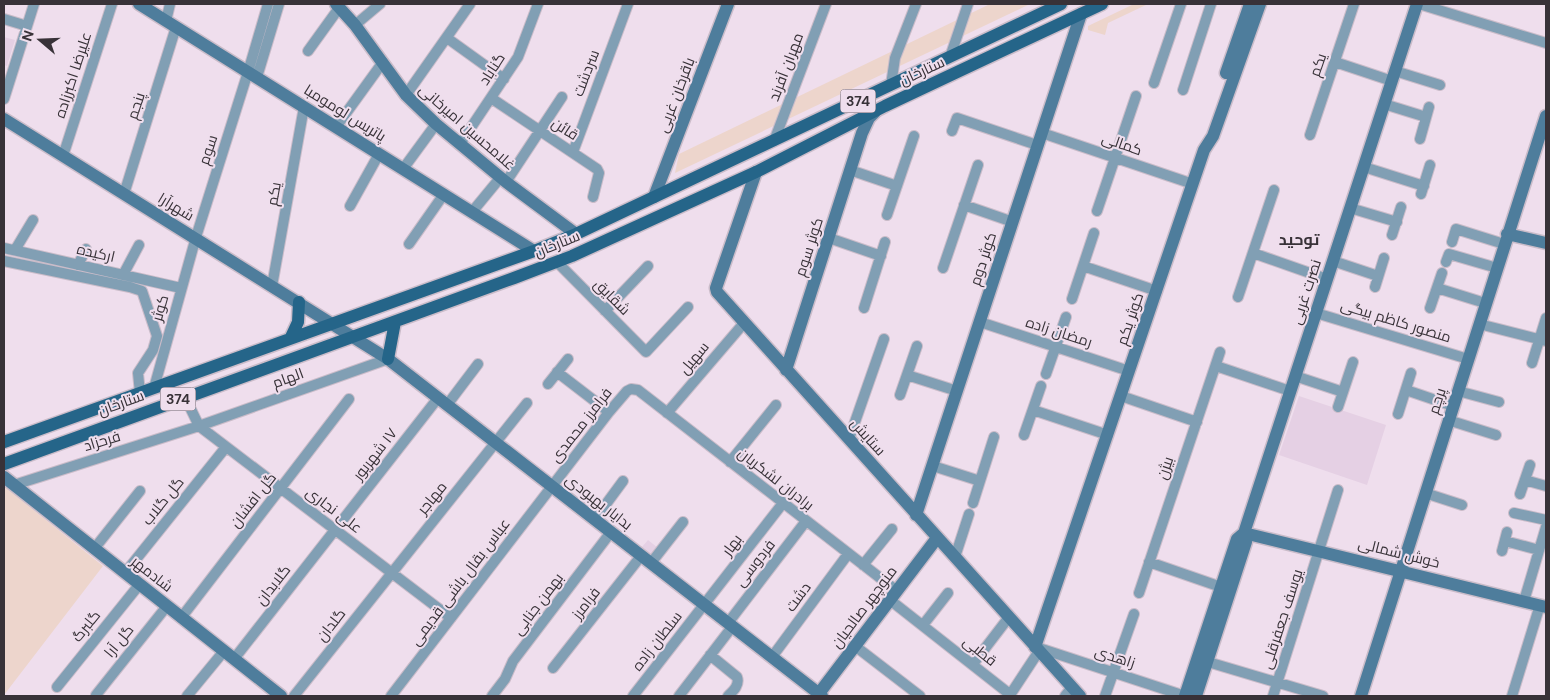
<svg xmlns="http://www.w3.org/2000/svg" width="1550" height="700" font-family="'DM Sans',Cairo,sans-serif">
<style>
.commercial{fill:#edd5cc}
.built{fill:#e5d0e4}
.lines{fill:none;stroke-linecap:round;stroke-linejoin:round}
.street-casing{stroke:#cabcc9;stroke-width:12}
.secondary-casing{stroke:#cabcc9;stroke-width:15}
.primary-casing{stroke:#cabcc9;stroke-width:15}
.street{stroke:#819fb4;stroke-width:10}
.secondary{stroke:#4e7d9c;stroke-width:12}
.primary{stroke:#256589;stroke-width:12}
.labels{text-anchor:middle;dominant-baseline:central;stroke-width:4;stroke-linejoin:round;paint-order:stroke}
.shield{fill:#efdeed;stroke:#6f666e;stroke-width:1}
.shield-label{font-size:14px;font-weight:bold;fill:#383238}
.street-label{font-size:15px;fill:#383238;stroke:#efdeed}
.neighbourhood-label{font-size:16px;font-weight:bold;fill:#383238;stroke:#efdeed}
</style>
<rect width="100%" height="100%" fill="#efdeed"/>
<path class="commercial" d="M990,4H1030L675,173L679,154Z
M1134,4H1148L1108,23L1105,35L1088,30V26Z
M4,486L103,566L4,695Z"/>
<path class="built" d="M4,37L15,40L7,66L4,65Z
M1299,396L1386,425L1367,485L1279,455Z
M648,540L658,548L652,555L642,547Z"/>
<g class="lines">
<g class="street-casing">
<path id="street" d="M1419,4L1546,43
M4,19L27,26
M166,21L170,4
M355,25L380,4
M447,38L504,79
M308,51L339,8
M950,57L968,4
M1335,62L1392,81
M1395,71L1440,85
M257,77L279,4
M1154,83L1181,4
M891,85L895,58L916,4
M1183,90L1211,4
M406,95L470,4
M491,98L597,169L599,173L593,197
M4,99L34,4
M1384,104L1426,117
M336,127L383,62
M952,131L957,118L1037,145
M1042,133L1193,184
M1310,135L1354,4
M1420,139L1429,107
M774,141L826,4
M460,144L518,57L538,4
M573,152L628,4
M63,156L112,4
M1364,167L1424,186
M403,169L436,124
M850,170L897,186
M506,182L562,97
M124,194L176,27
M1421,194L1430,165
M964,205L1013,222
M350,206L379,154
M1350,208L1397,222
M1097,211L1136,96
M472,212L500,178
M887,215L914,136
M1392,235L1401,207
M829,238L881,256
M1452,242L1456,229L1504,244
M409,244L444,194
M4,248L181,288
M15,250L33,220
M1253,253L1327,279
M4,261L130,287L142,291L157,336L153,350L138,373L140,393
M1333,261L1378,276
M557,262L646,352L688,307
M1446,262L1449,254L1497,268
M78,265L86,249
M1083,266L1157,291
M943,268L978,165
M123,275L139,245
M272,286L304,107
M1375,287L1384,258
M1437,288L1485,303
M1238,297L1274,190
M1072,299L1094,233
M864,308L885,242
M1430,308L1442,273
M605,311L648,266
M1316,313L1468,359
M980,322L1129,371
M1479,324L1546,341
M1532,363L1546,318
M1216,366L1290,391
M557,372L609,412
M1046,374L1066,317
M907,375L957,391
M1295,376L1343,392
M548,384L568,359
M154,388L196,237L248,72L268,4
M1406,390L1453,406
M1458,391L1499,402
M900,395L917,346
M1121,396L1197,422
M185,397L199,426L451,618
M447,405L478,364
M1338,407L1353,362
M1033,410L1108,435
M667,413L744,323
M1398,414L1411,373
M1448,420L1496,435
M1024,435L1041,386
M849,439L884,339
M730,462L776,405
M933,466L980,481
M1525,480L1546,486
M14,485L199,426L388,359
M1425,493L1462,505
M1520,494L1530,465
M973,503L994,437
M1514,513L1546,520
M595,519L623,481
M1505,541L1539,550
M94,549L140,491
M1502,551L1507,532
M955,557L969,514
M1149,562L1221,587
M651,563L683,522
M863,565L892,529
M125,573L226,447
M1139,593L1220,352
M890,600L1007,692H1012L1039,651
M1524,601L1546,527
M181,618L349,399
M728,623L806,521
M923,625L948,593
M855,646L920,696
M1036,647L1185,696
M710,655L737,677C740,685 733,691 728,696
M772,657L848,554
M234,659L438,398
M1208,662L1323,696
M973,664L1009,617
M553,668L641,556
M57,687L139,585
M96,695L167,606
M187,696L224,651
M294,696L527,403
M391,696L609,412L627,391L631,389L638,390L897,591
M492,696L505,679L513,661L611,532
M633,696L783,503
M679,696L732,627
M1065,696L1072,687
M1105,696L1134,614
M1273,696L1338,490
M1512,696L1540,605"/>
</g>
<g class="secondary-casing">
<path id="secondary" d="M139,4L534,251
M336,4L355,25L406,95L436,124L506,182L576,234
M1226,73L1250,4
M4,119L388,359L822,696
M756,172L716,288L717,292L1080,696
M654,197L728,4
M1507,234L1546,243
M786,370L862,133L869,118L875,112
M4,477L281,696
M916,515L1081,14
M1244,533L1546,607
M1035,647L1204,150L1213,136L1260,4
M817,696L937,538
M1185,696L1237,539L1244,533L1417,4
M1196,696L1246,542L1244,533
M1361,696L1546,116"/>
</g>
<g class="primary-casing">
<path id="primary" d="M291,337L298,322L299,302
M388,359L395,322
M4,442L534,251L576,234L1061,4
M4,464L514,278L572,256L756,172L885,106L1102,4"/>
</g>
<use href="#street" class="street"/>
<use href="#secondary" class="secondary"/>
<use href="#primary" class="primary"/>
</g>
<g class="labels">
<g class="shield">
<rect x="840.5" y="89.5" width="35" height="23" rx="4"/>
<rect x="160.5" y="387.5" width="35" height="23" rx="4"/>
</g>
<g class="shield-label">
<text x="858" y="101">374</text>
<text x="178" y="399">374</text>
</g>
<g class="street-label">
<text transform="translate(1318 65) rotate(-71)">یکم</text>
<text transform="translate(786 67) rotate(-69)">مهران آفرند</text>
<text transform="translate(492 69) rotate(-57)">گناباد</text>
<text transform="translate(922 71) rotate(-25)">ستارخان</text>
<text transform="translate(586 73) rotate(-69)">سردشت</text>
<text transform="translate(73 75) rotate(-72)">علیرضا اکبرزاده</text>
<text transform="translate(676 95) rotate(-69)">باقرخان غربی</text>
<text transform="translate(136 106) rotate(-72)">پنجم</text>
<text transform="translate(345 113) rotate(32)">پاتریس لومومبا</text>
<text transform="translate(467 127) rotate(41)">غلامحسین امیرخانی</text>
<text transform="translate(565 129) rotate(33)">قائن</text>
<text transform="translate(1122 144) rotate(19)">کمالی</text>
<text transform="translate(208 150) rotate(-72)">سوم</text>
<text transform="translate(274 194) rotate(-80)">یکم</text>
<text transform="translate(176 207) rotate(31)">شهرآرا</text>
<text transform="translate(557 244) rotate(-22)">ستارخان</text>
<text transform="translate(809 247) rotate(-72)">کوثر سوم</text>
<text transform="translate(96 253) rotate(13)">ارکیده</text>
<text transform="translate(983 259) rotate(-72)">کوثر دوم</text>
<text transform="translate(1306 292) rotate(-72)">نصرت غربی</text>
<text transform="translate(612 297) rotate(45)">شقایق</text>
<text transform="translate(160 308) rotate(-74)">کوثر</text>
<text transform="translate(1130 319) rotate(-71)">کوثر یکم</text>
<text transform="translate(1396 321) rotate(17)">منصور کاظم بیگی</text>
<text transform="translate(1059 332) rotate(18)">رمضان زاده</text>
<text transform="translate(694 358) rotate(-50)">سهیل</text>
<text transform="translate(288 378) rotate(-20)">الهام</text>
<text transform="translate(1437 401) rotate(-72)">پرچم</text>
<text transform="translate(121 403) rotate(-20)">ستارخان</text>
<text transform="translate(581 425) rotate(-52)">فرامرز محمدی</text>
<text transform="translate(868 437) rotate(48)">ستایش</text>
<text transform="translate(102 441) rotate(-17)">فرحزاد</text>
<text transform="translate(375 454) rotate(-52)">١٧ شهریور</text>
<text transform="translate(1165 468) rotate(-71)">بیژن</text>
<text transform="translate(776 479) rotate(38)">برادران لشکریان</text>
<text transform="translate(432 498) rotate(-51)">مهاجر</text>
<text transform="translate(253 500) rotate(-52)">گل افشان</text>
<text transform="translate(163 501) rotate(-51)">گل گلاب</text>
<text transform="translate(599 502) rotate(38)">بدایار بهبودی</text>
<text transform="translate(334 510) rotate(37)">علی نجاری</text>
<text transform="translate(732 545) rotate(-53)">بهار</text>
<text transform="translate(1399 553) rotate(14)">خوش شمالی</text>
<text transform="translate(755 563) rotate(-52)">فردوسی</text>
<text transform="translate(152 574) rotate(38)">شادمهر</text>
<text transform="translate(460 582) rotate(-53)">عباس بقال باشی قدیمی</text>
<text transform="translate(273 585) rotate(-52)">گلابدان</text>
<text transform="translate(798 597) rotate(-54)">دشت</text>
<text transform="translate(586 603) rotate(-52)">فرامرز</text>
<text transform="translate(538 604) rotate(-53)">بهمن جنابی</text>
<text transform="translate(864 607) rotate(-53)">منوچهر صالحیان</text>
<text transform="translate(1282 619) rotate(-72)">یوسف جعفرقلی</text>
<text transform="translate(331 625) rotate(-52)">گلدان</text>
<text transform="translate(86 626) rotate(-51)">گلبرگ</text>
<text transform="translate(119 641) rotate(-51)">گل آرا</text>
<text transform="translate(657 641) rotate(-52)">سلطان زاده</text>
<text transform="translate(980 651) rotate(39)">قطبی</text>
<text transform="translate(1115 657) rotate(18)">زاهدی</text>
</g>
<g class="neighbourhood-label">
<text x="1299" y="239">توحید</text>
</g>
</g>
<rect width="1550" height="700" fill="none" stroke="#383238" stroke-width="10"/>
<g transform="translate(40 40) rotate(289)" stroke="#efdeed" stroke-width="4" paint-order="stroke">
<path d="M0-4L9 19L0 12L-9 19Z" fill="#383238"/>
<text y="-8" font-size="14" font-weight="bold" text-anchor="middle" fill="#383238">N</text>
</g>
</svg>
